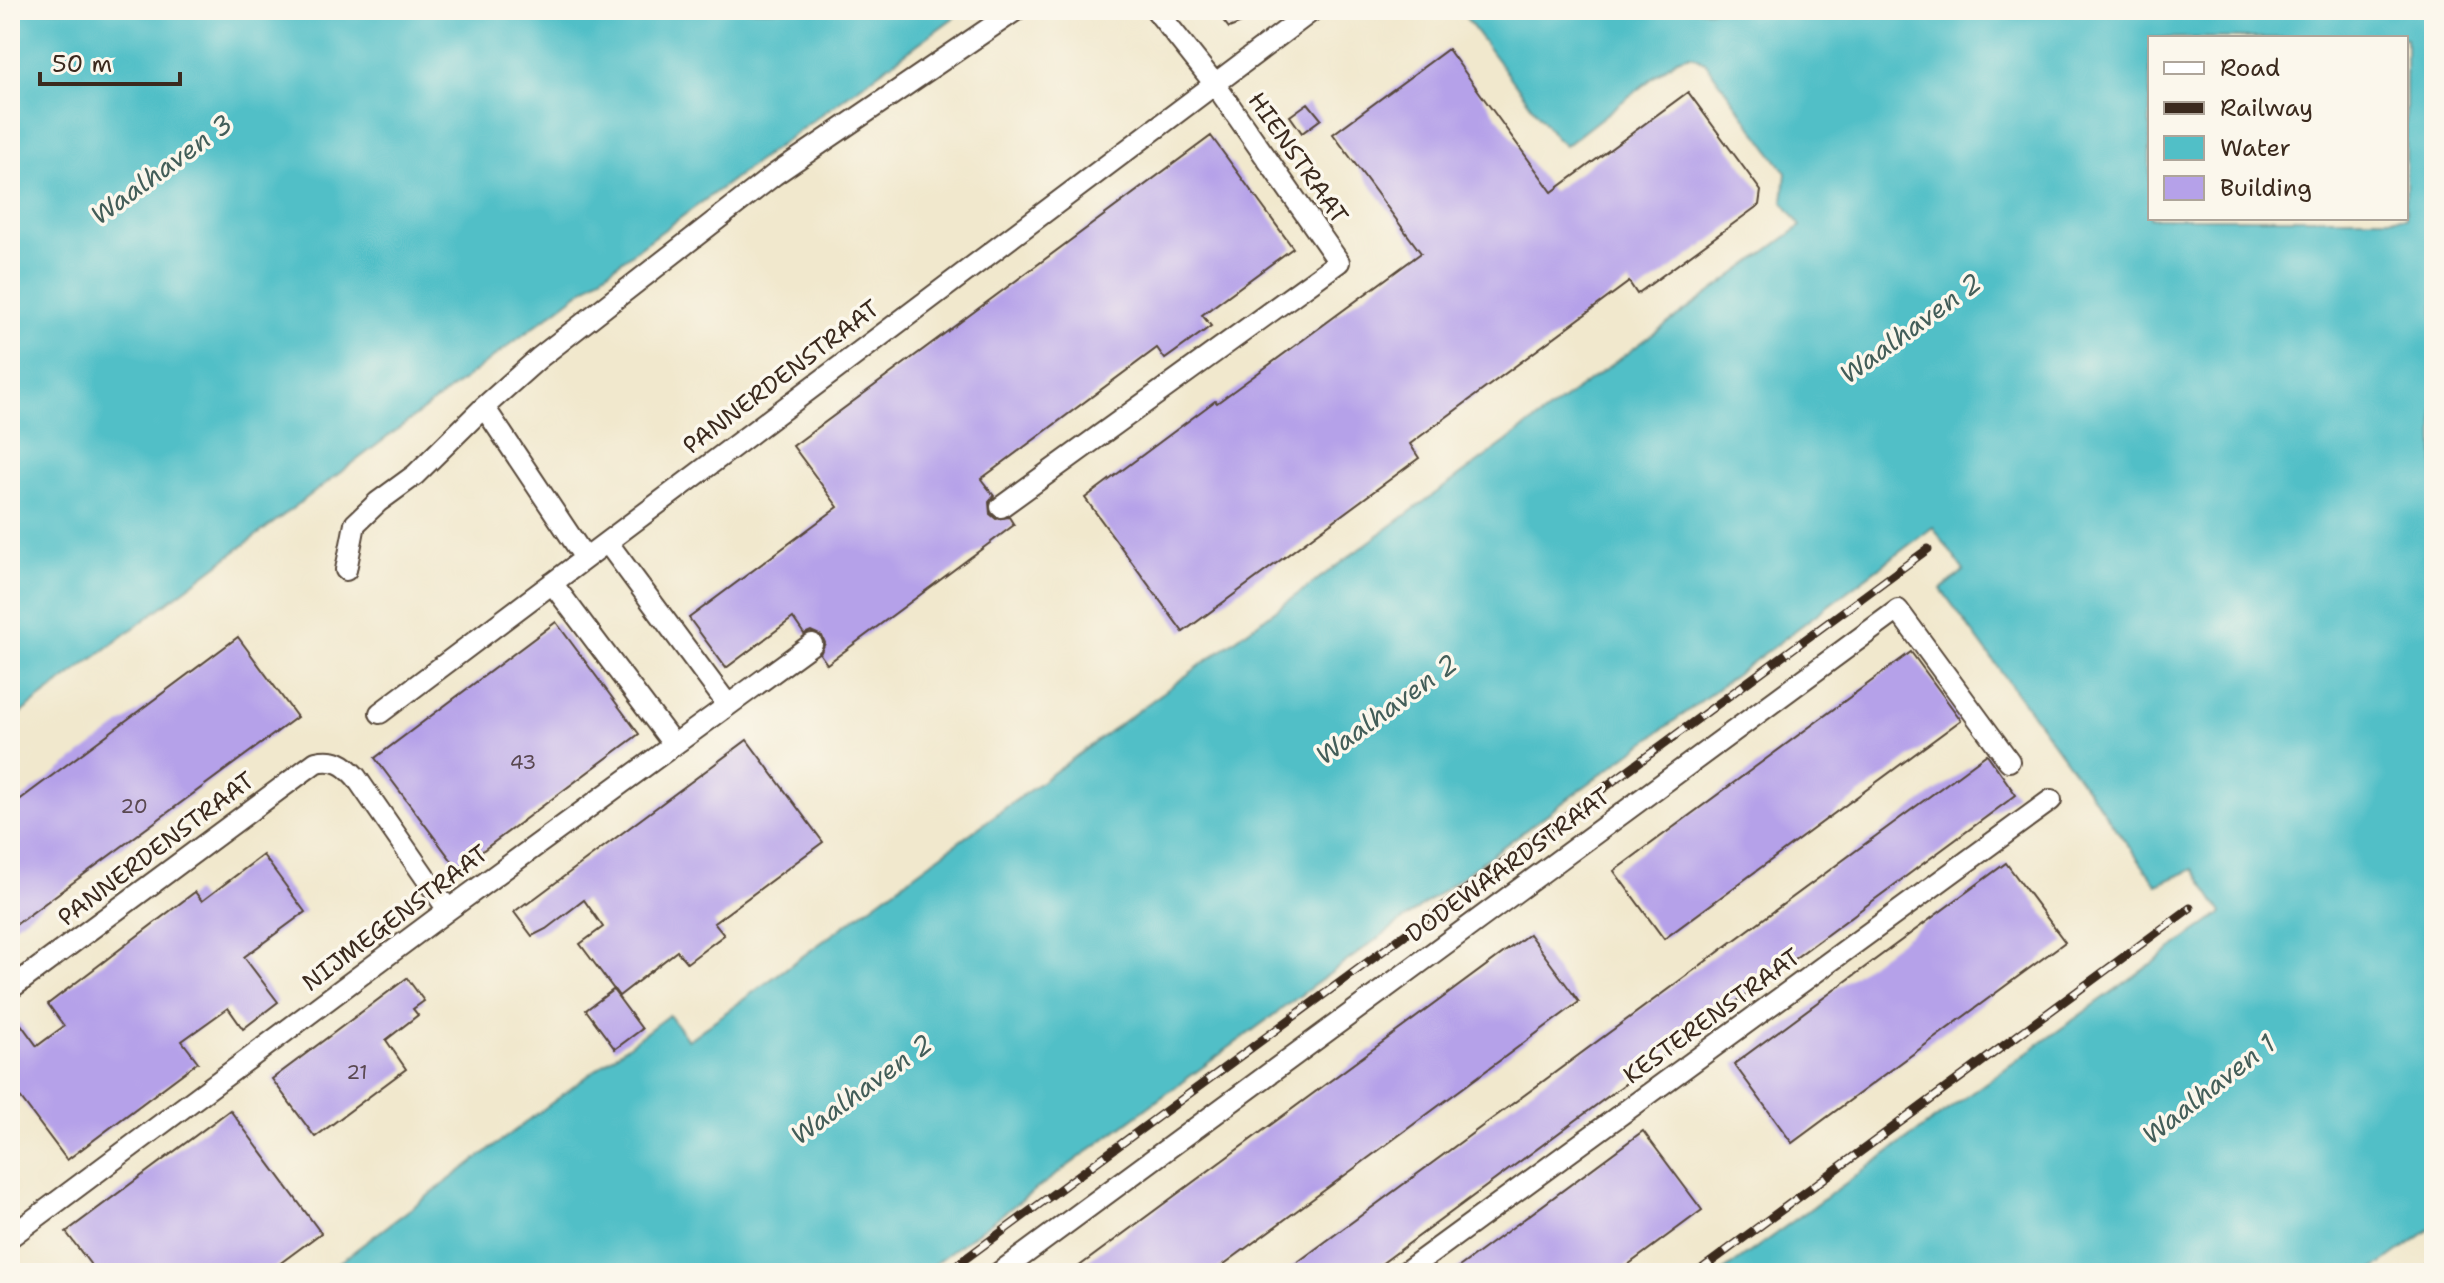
<svg xmlns="http://www.w3.org/2000/svg" width="2444" height="1283" font-family="'Shantell Sans',sans-serif">
<style>
.water{fill:#51bfc7;stroke:#467472;stroke-width:2;fill-rule:evenodd}
.building{fill:#b5a1e9}
.lines{fill:none;stroke-linecap:round;stroke-linejoin:round}
.minor-casing{stroke:#564638;stroke-width:24}
.minor{stroke:#fff;stroke-width:20}
.rail-casing{stroke:#3b2a1e;stroke-width:9}
.rail{stroke:#fbf7ec;stroke-width:6;stroke-dasharray:18;stroke-linecap:butt}
.labels{text-anchor:middle;dominant-baseline:central;stroke-width:7;stroke-linejoin:round;paint-order:stroke}
.number-label{font-size:20px;fill:#5a4851}
.street-label{font-size:24px;fill:#3b2a1e;stroke:#fbf7ec}
.water-label{font-size:26px;font-style:italic;fill:#435e59;stroke:#fbf7ec}
</style>
<rect width="100%" height="100%" fill="#fbf7ec"/>
<filter id="ink" filterUnits="userSpaceOnUse"><feTurbulence type="fractalNoise" baseFrequency=".0125" numOctaves="2"/><feDisplacementMap in="SourceGraphic" scale="16" xChannelSelector="R" yChannelSelector="G"/><feConvolveMatrix kernelMatrix="1 2 1 2 8 2 1 2 1" color-interpolation-filters="sRGB"/></filter>
<filter id="wash" filterUnits="userSpaceOnUse"><feTurbulence type="fractalNoise" baseFrequency=".006" numOctaves="4" result="noise"/><feDisplacementMap in="SourceGraphic" scale="32" xChannelSelector="R" yChannelSelector="G"/><feGaussianBlur stdDeviation="1.8" result="paint"/><feColorMatrix in="noise" values="0 0 0 0 0 0 0 0 0 0 0 0 0 0 0 0 0 1.4 0 .05"/><feComposite in="paint" operator="in"/></filter>
<g filter="url(#wash)">
<rect width="100%" height="100%" fill="#f1e8cd"/>
<path class="water" d="M10,10H964L620,262L10,721Z
M1460,10H2434V1226L2369,1273H1721L2222,913L2193,869L2157,885L1941,589L1964,571L1933,527L1693,707L922,1273H325L669,1015L688,1040L1801,226L1783,202L1786,173L1705,62L1690,55L1677,59L1565,146L1555,137ZM2150,38H2406V218H2150Z"/>
<g id="blocks">
<path class="building" d="M1215,10H1271L1272,11L1229,28Z
M1448,49L1552,192L1688,92L1761,191L1759,205L1637,294L1629,282L1410,444L1419,458L1183,632L1085,498L1215,401L1217,403L1421,253L1333,134Z
M1308,103L1321,119L1302,133L1290,116Z
M1211,136L1293,248L1202,315L1211,326L1165,359L1157,348L981,479L994,496L989,502L990,514L996,519L1009,517L1014,525L827,664L820,654L825,643L822,636L811,631L804,634L793,618L726,668L689,618L838,507L793,446Z
M556,622L639,734L458,869L375,758Z
M238,637L297,717L10,929V807Z
M1911,652L1961,720L1664,939L1614,871Z
M747,740L823,842L714,923L724,935L687,963L677,951L619,996L580,944L603,927L584,900L546,929L532,936L514,912L526,903L527,904Z
M1987,754L2016,795L1369,1273H1283Z
M263,855L305,912L244,957L278,1002L243,1029L228,1008L182,1041L198,1062L67,1160L10,1084V1030L20,1023L37,1046L64,1026L48,1004L195,892L202,901Z
M2006,863L2065,942L1792,1143L1734,1064Z
M1529,934L1579,1002L1352,1170L1212,1273H1070Z
M407,978L424,1001L413,1009L418,1015L386,1040L406,1069L315,1137L272,1079Z
M613,990L642,1029L615,1049L586,1010Z
M230,1110L321,1233L267,1273H97L66,1232Z
M1643,1131L1702,1210L1617,1273H1451Z"/>
</g>
</g>
<g filter="url(#ink)">
<use href="#blocks" fill-opacity="0" stroke="#564638" stroke-width="2"/>
<g class="lines">
<g class="minor-casing">
<path id="minor" d="M484,407L585,558
M1001,507L1339,262L1214,83L1156,10
M607,542L728,705
M346,570L355,524L378,502L415,475L484,407L539,358L774,175L1016,10
M552,583L674,745
M380,713L1313,10
M10,989L316,762C335,758 344,764 356,777L448,910
M10,1237L448,910L812,644
M999,1273L1898,610L2009,761
M1404,1273L2051,800"/>
</g>
<use href="#minor" class="minor"/>
<g class="rail-casing">
<path id="rail" d="M946,1273L1928,549
M1696,1273L2190,908
M2416,1273L2434,1260"/>
</g>
<use href="#rail" class="rail"/>
</g>
</g>
<g class="labels">
<g class="number-label">
<text x="523" y="762">43</text>
<text x="134" y="806">20</text>
<text x="357" y="1072">21</text>
</g>
<g class="street-label">
<text transform="translate(1298 158) rotate(55)">HIENSTRAAT</text>
<text transform="translate(781 377) rotate(-37)">PANNERDENSTRAAT</text>
<text transform="translate(156 849) rotate(-37)">PANNERDENSTRAAT</text>
<text transform="translate(1508 865) rotate(-36)">DODEWAARDSTRAAT</text>
<text transform="translate(395 918) rotate(-37)">NIJMEGENSTRAAT</text>
<text transform="translate(1712 1016) rotate(-36)">KESTERENSTRAAT</text>
</g>
<g class="water-label">
<text transform="translate(161 169) rotate(-36)">Waalhaven 3</text>
<text transform="translate(1910 328) rotate(-36)">Waalhaven 2</text>
<text transform="translate(1386 709) rotate(-36)">Waalhaven 2</text>
<text transform="translate(861 1089) rotate(-36)">Waalhaven 2</text>
<text transform="translate(2208 1089) rotate(-38)">Waalhaven 1</text>
</g>
</g>
<rect width="2444" height="1283" fill="none" stroke="#fbf7ec" stroke-width="40"/>
<rect x="2148" y="36" width="260" height="184" fill="#fbf7ec" stroke="#aea59a" stroke-width="2"/>
<rect x="2164" y="62" width="40" height="12" fill="#ffffff" stroke="#aea59a" stroke-width="2"/>
<text x="2220" y="76" font-size="24" fill="#3b2a1e">Road</text>
<rect x="2164" y="102" width="40" height="12" fill="#3b2a1e" stroke="#aea59a" stroke-width="2"/>
<text x="2220" y="116" font-size="24" fill="#3b2a1e">Railway</text>
<rect x="2164" y="136" width="40" height="24" fill="#51bfc7" stroke="#aea59a" stroke-width="2"/>
<text x="2220" y="156" font-size="24" fill="#3b2a1e">Water</text>
<rect x="2164" y="176" width="40" height="24" fill="#b5a1e9" stroke="#aea59a" stroke-width="2"/>
<text x="2220" y="196" font-size="24" fill="#3b2a1e">Building</text>
<path d="M40 72v12h140v-12" fill="none" stroke="#3b2a1e" stroke-width="4"/>
<text x="52" y="72" font-size="24" fill="#3b2a1e" stroke="#fbf7ec" stroke-width="6" paint-order="stroke">50 m</text>
</svg>
